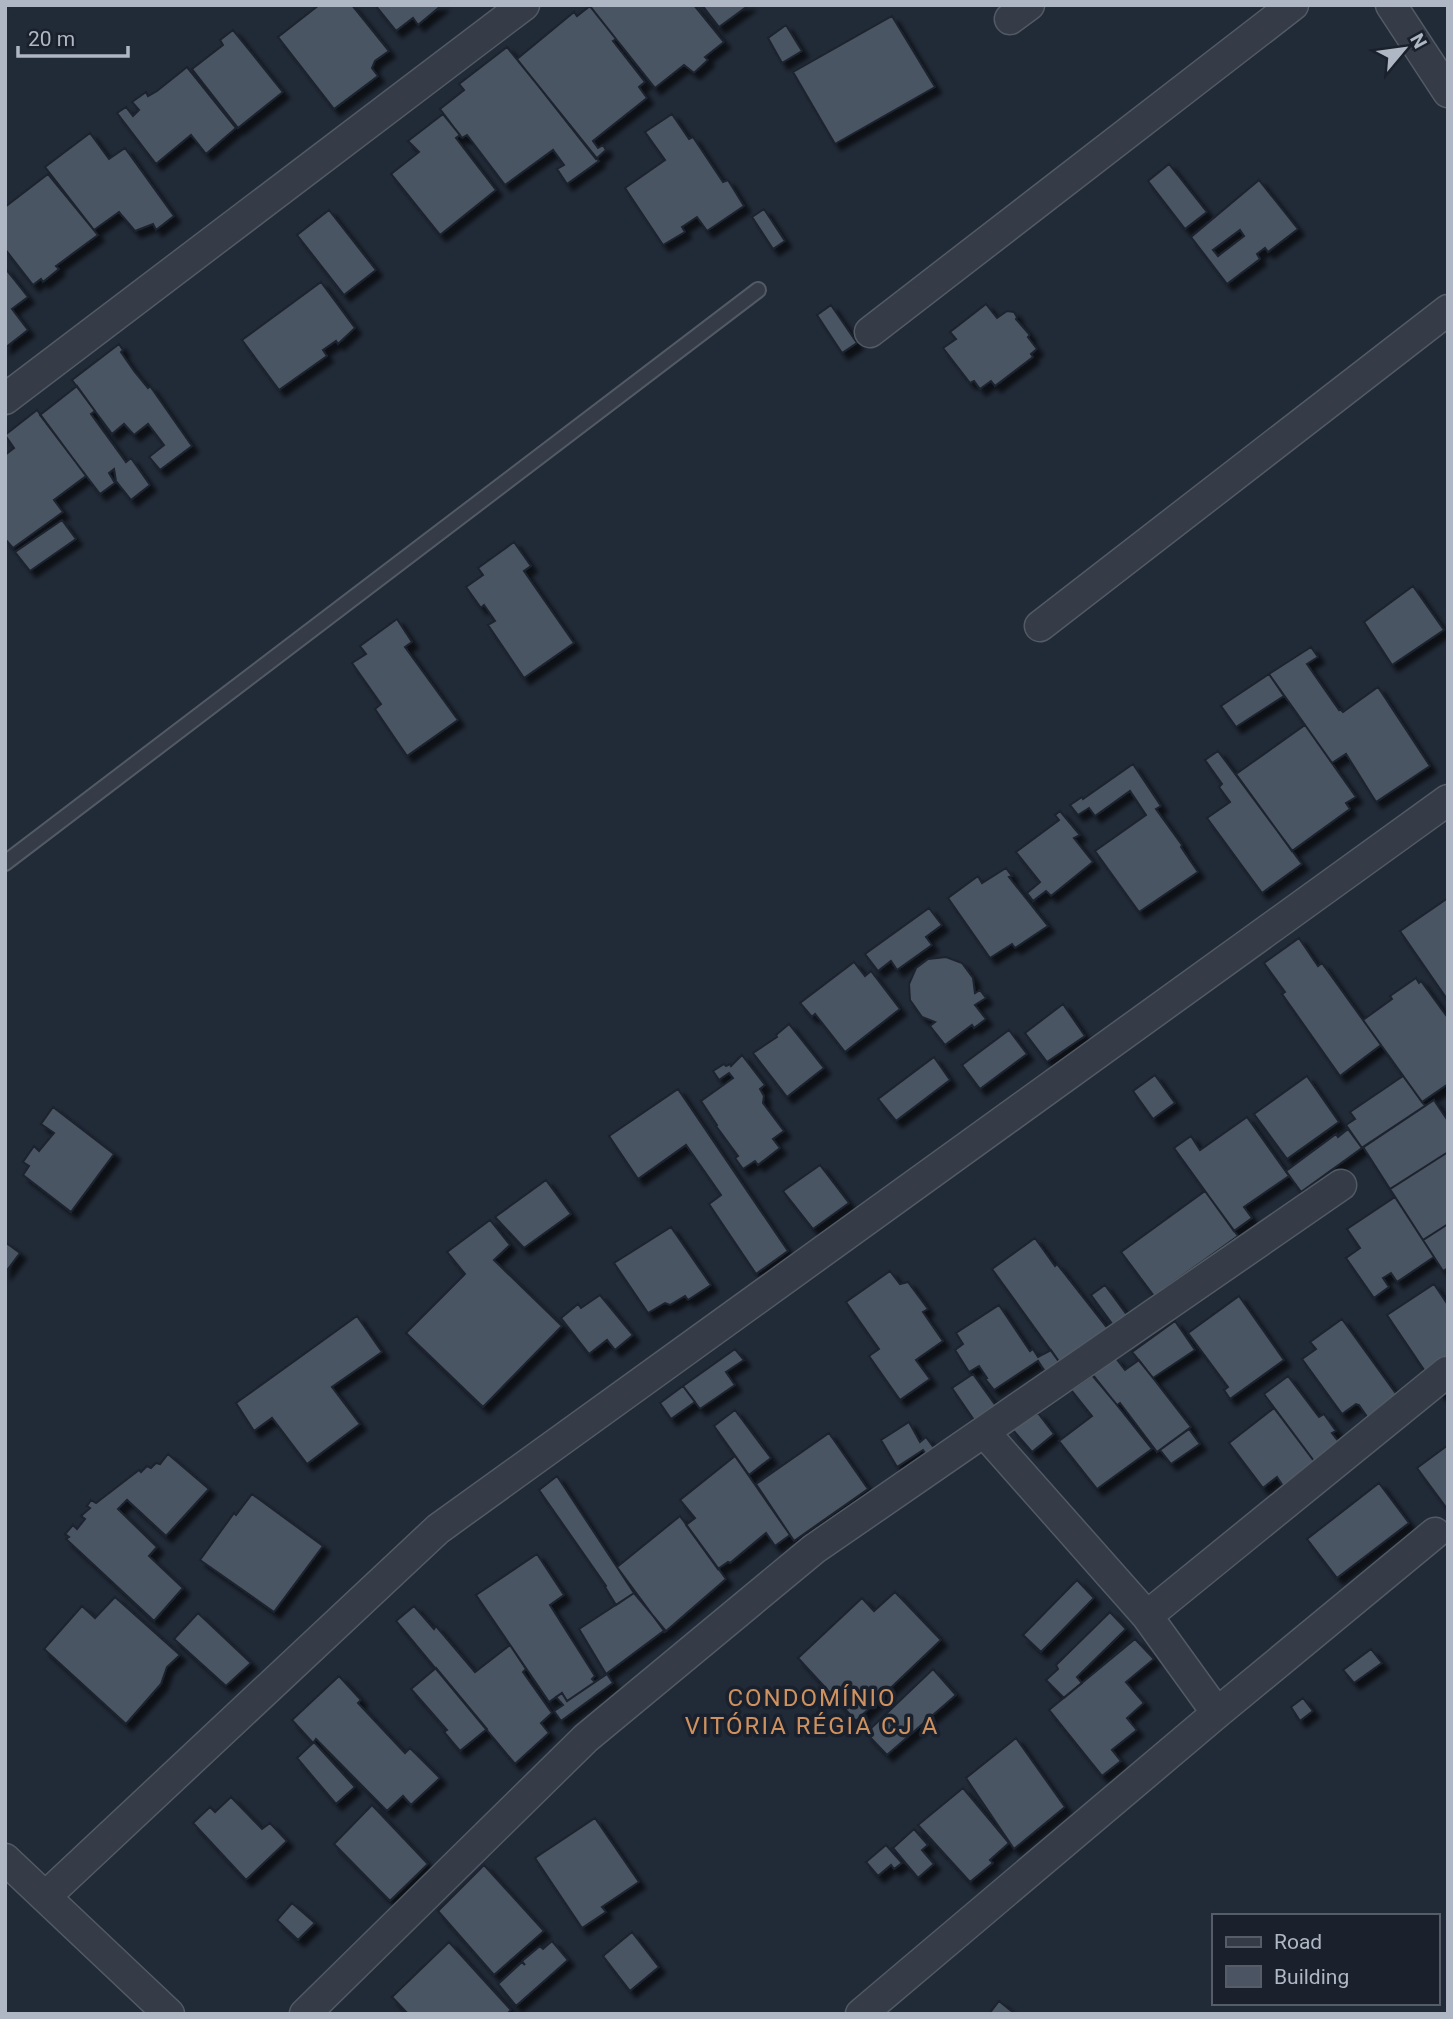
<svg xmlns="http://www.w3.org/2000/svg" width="1453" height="2019" font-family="Roboto,sans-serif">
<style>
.building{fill:#4a5463;stroke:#1c232e;stroke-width:2;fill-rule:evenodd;filter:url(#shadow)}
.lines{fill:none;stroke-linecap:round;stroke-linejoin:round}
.service-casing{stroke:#525a65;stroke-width:18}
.minor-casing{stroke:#525a65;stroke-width:33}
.service{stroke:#353c47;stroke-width:14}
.minor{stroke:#353c47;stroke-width:30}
.labels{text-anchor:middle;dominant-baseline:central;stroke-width:7;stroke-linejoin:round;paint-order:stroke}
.quarter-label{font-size:24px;letter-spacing:2px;fill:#ce9160;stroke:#1a212c}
</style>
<defs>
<filter id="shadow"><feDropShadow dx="6" dy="6" stdDeviation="2" flood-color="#0009"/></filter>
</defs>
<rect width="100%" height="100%" fill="#212a37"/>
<path class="building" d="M319,5H352L389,51L375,61L372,68L378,76L334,109L278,37Z
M375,5H442L418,25L413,18L396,31Z
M694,5L724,42L705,57L708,60L694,73L684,65L655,88L589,5Z
M702,5H749L719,27Z
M590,6L616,39L613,41L645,82L639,87L647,98L593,141L598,148L603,145L606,150L596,159L517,59L574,12L577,16Z
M892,16L935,87L835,144L793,72Z
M786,25L802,51L782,63L768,38Z
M233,30L283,92L238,128L192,69L223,45L220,40Z
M507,47L599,161L567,184L557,169L564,165L553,150L505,185L467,135L462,138L440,109L464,90L459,84Z
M187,67L236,128L206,154L191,135L156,164L117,113L126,107L133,116L139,110L132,102L146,92L148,96L157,91Z
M443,114L460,135L456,138L496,190L440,235L391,174L419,152L408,141Z
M672,114L689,139L693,137L723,182L728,180L744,206L707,231L697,217L682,227L685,232L663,245L625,188L665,160L645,132Z
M90,133L109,159L125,148L174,216L156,230L153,224L135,231L119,212L94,230L45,167Z
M1169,164L1207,212L1185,229L1148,181Z
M48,174L98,235L56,266L59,269L43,282L41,279L33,285L5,249V207Z
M1259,180L1298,229L1268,252L1265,248L1257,254L1260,259L1227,284L1191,237ZM1240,230L1244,236L1218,256L1213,250Z
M764,209L785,241L773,249L752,217Z
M329,210L376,270L344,295L297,235Z
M5,268L28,297L12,309L28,330L5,348Z
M321,282L355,328L338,344L336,341L323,350L327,356L279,390L242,340Z
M986,304L997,318L1007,311L1014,312L1017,317L1016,319L1030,335L1028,337L1037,349L1031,354L1033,357L995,386L991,381L980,389L974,381L970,383L943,348L956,339L950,332Z
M831,305L857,343L842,353L817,315Z
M119,344L123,350L121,352L134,371L148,388L150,386L192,446L160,470L149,457L164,445L148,424L134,435L124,424L112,434L72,380Z
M77,386L95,411L91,414L126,462L131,458L150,485L131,500L116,481L114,469L109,473L115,483L100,494L40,415Z
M37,410L86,476L54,500L63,512L13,548L5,539V455L14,448L5,435Z
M62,520L76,539L30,571L15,552Z
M514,542L531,566L524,571L574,643L524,678L488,625L495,621L484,605L481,608L466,587L483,575L478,568Z
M1413,586L1444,630L1392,665L1364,622Z
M397,619L412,642L405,647L458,720L407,756L375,709L381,704L352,663L366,654L360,646Z
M1311,647L1318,657L1307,664L1339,710L1340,709L1343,712L1378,687L1430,766L1376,802L1346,754L1332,763L1269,674Z
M1269,674L1284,696L1236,727L1221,706Z
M1305,725L1356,797L1346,803L1350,809L1292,851L1236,774Z
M1218,751L1302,864L1262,893L1207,818L1230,802L1219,787L1222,784L1205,760Z
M1133,764L1161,806L1156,809L1182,845L1181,847L1198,872L1139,912L1095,851L1146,815L1130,791L1095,816L1089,808L1078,815L1070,805L1082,797L1083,799Z
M1060,811L1080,835L1074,838L1093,862L1051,896L1046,891L1033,901L1027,893L1040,882L1016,852L1059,820L1055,815Z
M1006,868L1012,876L1009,877L1048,926L1015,948L1012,944L990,958L948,898L978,876L982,883Z
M1448,898V999H1447L1400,931Z
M929,908L942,925L926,937L932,945L897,970L891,961L878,971L865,954Z
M1299,938L1318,966L1322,963L1381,1045L1340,1076L1282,994L1285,992L1264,963Z
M946,957L962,963L973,978L975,993L980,990L986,998L975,1005L986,1019L974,1028L972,1025L945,1045L930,1026L935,1022L922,1017L910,1000L909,984L916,968L928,959Z
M854,962L865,976L871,971L900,1009L845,1052L815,1014L812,1017L800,1003Z
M1416,978L1419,983L1421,981L1448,1018V1084L1422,1102L1363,1020L1392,999L1390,996Z
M1063,1004L1085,1036L1047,1062L1025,1033Z
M789,1024L824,1068L787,1097L753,1053L777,1037L776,1035Z
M1009,1030L1027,1054L980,1089L962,1065Z
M742,1055L765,1085L760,1089L764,1096L763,1103L784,1131L773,1139L780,1148L758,1165L755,1161L743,1169L735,1158L738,1156L716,1126L717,1125L701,1101L733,1078L729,1073L719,1080L713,1071L724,1064L726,1066L730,1064L731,1066Z
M934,1057L950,1080L896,1121L878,1099Z
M1155,1075L1175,1103L1153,1119L1133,1091Z
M1307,1076L1339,1122L1287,1159L1254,1114Z
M1403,1076L1425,1106L1362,1148L1346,1125L1355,1119L1350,1112Z
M678,1089L788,1251L756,1274L709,1204L721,1195L686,1145L638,1179L609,1136Z
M1434,1100L1446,1118L1448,1117V1152L1390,1189L1363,1147Z
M53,1107L114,1154L71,1212L23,1175L29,1166L23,1162L34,1146L39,1151L54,1133L41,1124Z
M1247,1117L1289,1176L1244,1207L1252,1218L1234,1231L1174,1148L1191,1136L1200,1150Z
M1348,1129L1362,1148L1301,1192L1286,1171L1336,1134L1338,1137Z
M1448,1152V1224L1423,1240L1390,1189Z
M820,1165L849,1203L813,1229L783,1191Z
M546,1180L571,1214L524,1248L495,1217Z
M1205,1191L1238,1236L1154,1296L1121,1252Z
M1395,1197L1434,1257L1397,1282L1391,1273L1383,1278L1389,1287L1374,1298L1346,1258L1360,1248L1347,1229Z
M490,1220L510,1245L494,1260L562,1326L483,1407L406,1333L465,1274L447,1252Z
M1448,1224V1268L1443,1271L1423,1240Z
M671,1227L711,1285L688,1300L685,1296L670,1305L665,1303L648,1313L614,1263Z
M1035,1238L1055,1266L1057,1264L1108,1329L1060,1363L992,1269Z
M5,1242L20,1253L5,1273Z
M890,1271L900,1284L908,1282L928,1309L923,1312L943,1341L916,1360L930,1379L900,1400L869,1356L879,1349L846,1302Z
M1434,1284L1448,1305V1391L1441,1395L1387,1315Z
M1105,1285L1127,1315L1113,1325L1091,1295Z
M600,1295L633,1335L615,1350L607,1340L589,1354L561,1318L578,1304L581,1308Z
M1239,1296L1284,1360L1230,1399L1224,1390L1228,1387L1188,1333Z
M999,1305L1030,1351L1033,1349L1038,1357L1051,1350L1060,1363L1046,1373L1038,1361L994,1390L985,1379L987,1378L979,1366L969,1372L955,1350L963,1344L956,1333Z
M357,1316L382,1352L332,1387L360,1424L307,1464L272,1418L254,1431L236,1403Z
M1342,1319L1402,1402L1372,1424L1359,1405L1356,1404L1342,1414L1302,1359L1316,1349L1310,1342Z
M1175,1321L1195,1350L1153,1378L1132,1352Z
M735,1349L744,1360L726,1372L735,1385L700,1409L683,1386Z
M1115,1357L1125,1370L1139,1360L1191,1427L1157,1452L1120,1403L1117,1405L1091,1374Z
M973,1374L996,1406L974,1420L952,1388Z
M1093,1375L1152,1449L1097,1489L1059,1441L1092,1416L1071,1390Z
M1288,1376L1319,1417L1324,1414L1336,1431L1332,1433L1342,1446L1317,1465L1264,1394Z
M683,1386L695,1402L671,1419L660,1403Z
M1274,1408L1317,1465L1285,1489L1277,1477L1263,1488L1229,1443Z
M735,1410L771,1458L749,1475L714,1426Z
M1038,1413L1054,1434L1032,1452L1012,1429Z
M909,1422L920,1442L926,1437L934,1448L926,1454L923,1450L897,1467L881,1440Z
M1189,1429L1200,1444L1171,1464L1160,1450Z
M829,1433L868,1489L794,1541L756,1484Z
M1448,1445V1510L1417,1468Z
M168,1454L209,1489L166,1536L127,1500L118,1509L157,1547L149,1556L183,1588L154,1621L66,1539L69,1537L65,1534L73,1525L77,1529L85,1519L81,1516L90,1508L87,1506L91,1500L96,1503L139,1470L141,1472L147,1466L151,1468L156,1463L160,1464Z
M735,1456L790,1535L775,1546L766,1533L730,1563L728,1562L718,1569L686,1525L695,1518L680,1500Z
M557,1476L634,1593L616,1605L605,1587L606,1586L539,1490Z
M1379,1483L1409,1523L1337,1578L1307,1539Z
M252,1494L323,1546L274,1612L200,1560L234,1513L236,1515Z
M680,1516L726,1579L665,1632L617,1567Z
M537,1554L564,1595L550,1605L595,1676L592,1679L595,1682L567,1701L562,1693L549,1702L476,1595Z
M1077,1580L1094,1598L1041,1652L1023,1635Z
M895,1592L941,1640L856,1721L798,1658L862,1598L874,1611Z
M634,1593L665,1630L606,1674L579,1629Z
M115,1597L180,1655L167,1667L161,1684L126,1724L44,1649L82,1606L95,1618Z
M414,1606L434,1629L436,1626L475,1672L510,1645L526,1669L523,1672L552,1713L541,1723L549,1733L515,1764L396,1621Z
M1110,1612L1126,1629L1077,1677L1082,1683L1064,1698L1046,1680L1058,1669L1056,1665Z
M198,1613L251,1663L226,1686L174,1639Z
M1135,1639L1154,1659L1126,1682L1144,1703L1127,1718L1137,1730L1112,1750L1121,1761L1102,1776L1049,1710Z
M1371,1649L1382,1663L1354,1683L1343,1670Z
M436,1668L487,1729L460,1751L444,1732L447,1730L411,1689Z
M933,1669L956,1695L887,1755L866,1733Z
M607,1674L613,1683L561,1721L554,1711L563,1705L556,1697L562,1693L567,1701Z
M339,1676L361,1700L358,1703L405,1753L410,1748L440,1778L411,1805L403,1796L387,1811L316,1739L313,1743L292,1720Z
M1303,1698L1313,1711L1300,1721L1291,1707Z
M1016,1738L1065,1807L1014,1849L966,1778Z
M314,1742L355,1787L336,1804L297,1758Z
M963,1788L1009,1843L990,1860L993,1863L970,1882L918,1825Z
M231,1797L262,1829L270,1823L287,1841L246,1880L193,1823L210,1807L215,1812Z
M372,1805L428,1864L390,1901L334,1844Z
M595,1818L639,1882L602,1907L606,1912L582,1928L535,1858Z
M914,1829L928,1845L922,1850L934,1864L918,1878L893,1848Z
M886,1845L902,1863L894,1869L891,1865L878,1876L866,1862Z
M484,1865L544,1931L494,1975L438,1911Z
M292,1903L315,1923L298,1940L277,1920Z
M632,1932L659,1967L630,1991L603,1956Z
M552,1941L568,1960L516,2006L498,1984L522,1962L525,1965L522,1961L540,1946L543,1949Z
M449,1942L511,2010L507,2014H408L392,1997Z
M999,2001L1015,2014H989Z"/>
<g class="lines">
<g class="service-casing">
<path id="service" d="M5,863L758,290"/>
</g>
<g class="minor-casing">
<path id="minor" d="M1391,5L1448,92
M1010,19L1029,5
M870,332L1293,5
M5,399L524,5
M1040,626L1448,310
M985,1433L1147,1616L1217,1713
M1147,1616L1447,1372
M5,1859L169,2014
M45,1897L438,1529L1448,800
M305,2014L586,1738L814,1549L1341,1185
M861,2014L1217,1713L1435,1533"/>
</g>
<use href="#service" class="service"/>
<use href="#minor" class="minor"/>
</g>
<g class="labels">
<g class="quarter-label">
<text x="812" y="1698">CONDOMÍNIO<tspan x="812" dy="28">VITÓRIA RÉGIA CJ A</tspan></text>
</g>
</g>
<rect width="1453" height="2019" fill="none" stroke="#afb7c4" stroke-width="14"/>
<rect x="1212" y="1914" width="228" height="91" fill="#1a212c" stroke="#565d69" stroke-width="2"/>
<rect x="1226" y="1937" width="35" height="10" fill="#353c47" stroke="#565d69" stroke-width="2"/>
<text x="1274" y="1949" font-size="21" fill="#afb7c4">Road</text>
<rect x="1226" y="1966" width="35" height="21" fill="#4a5463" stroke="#565d69" stroke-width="2"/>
<text x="1274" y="1984" font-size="21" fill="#afb7c4">Building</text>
<g transform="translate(1404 49) rotate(61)" stroke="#1a212c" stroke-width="5" paint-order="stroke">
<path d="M0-5L12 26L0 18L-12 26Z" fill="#afb7c4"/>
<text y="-10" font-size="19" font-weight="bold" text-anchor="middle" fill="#afb7c4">N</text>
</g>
<path d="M18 46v10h110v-10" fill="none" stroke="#afb7c4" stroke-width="3.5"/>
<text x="28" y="46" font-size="21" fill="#afb7c4" stroke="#1a212c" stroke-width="5" paint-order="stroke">20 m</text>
</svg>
